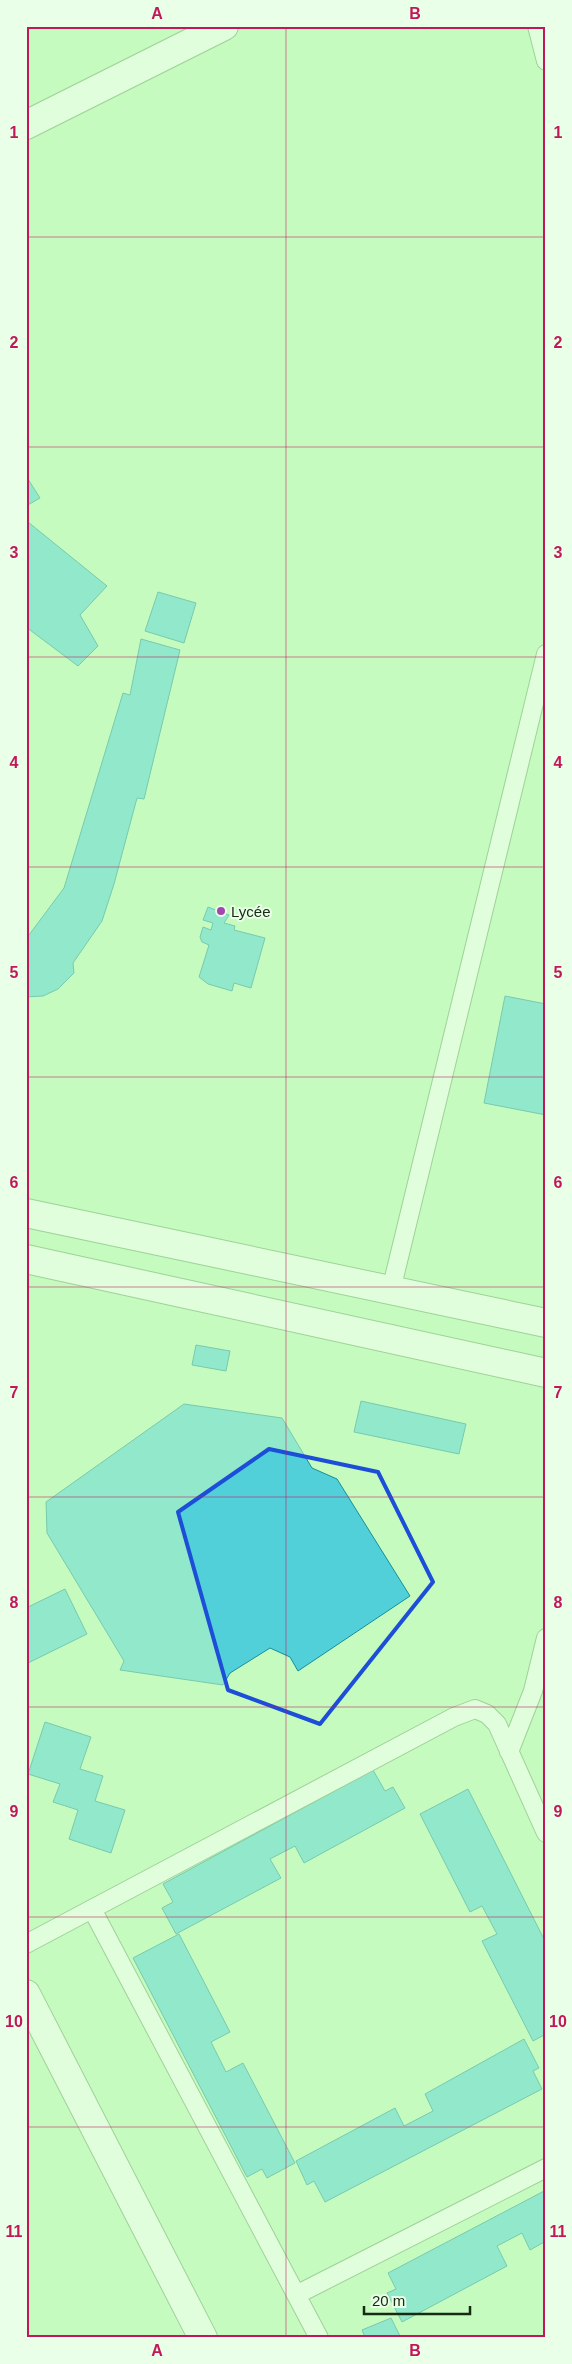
<svg xmlns="http://www.w3.org/2000/svg" width="572" height="2364" font-family="Helvetica,sans-serif">
<style>
.building{fill:#51d0da;stroke:#188e96}
.lines{fill:none;stroke-linecap:round;stroke-linejoin:round}
.service-casing{stroke:#6d9f68;stroke-width:20}
.minor-casing{stroke:#6d9f68;stroke-width:30}
.secondary-casing{stroke:#6d9f68;stroke-width:30}
.service{stroke:#fff;stroke-width:18}
.minor{stroke:#fff;stroke-width:28}
.secondary{stroke:#fff;stroke-width:28}
.marked{fill:none;stroke:#1d4ed8;stroke-width:4;stroke-linejoin:round}
.grid{fill:none;stroke:#c2185b;stroke-width:1;stroke-opacity:0.55}
.poi-dot{fill:#a346b0;stroke:#e9ffe7;stroke-width:2}
.labels{text-anchor:middle;dominant-baseline:central;stroke-width:4;stroke-linejoin:round;paint-order:stroke}
.poi-label{font-size:15px;fill:#162a14;stroke:#e9ffe7;text-anchor:start}
.neatline{fill:none;stroke:#c2185b;stroke-width:2}
.grid-label{font-size:16px;text-anchor:middle;font-weight:bold;fill:#c2185b}
</style>
<rect width="100%" height="100%" fill="#c6fbc0"/>
<path class="building" d="M26,476L40,498L26,506Z
M28,522L107,586L80,615L98,646L78,666L26,627V523Z
M158,592L196,603L184,643L145,631Z
M141,639L180,650L144,799L137,798L114,884L102,921L73,963L74,973L58,989L43,996L26,997V939L64,888L123,693L130,695Z
M208,907L229,915L224,923L235,926L234,930L265,938L251,988L234,983L232,991L208,984L199,977L209,945L202,942L200,937L203,927L211,930L213,923L203,920Z
M505,996L546,1004V1115L484,1103Z
M196,1345L230,1351L226,1371L192,1365Z
M361,1401L466,1424L459,1454L354,1432Z
M184,1404L282,1418L312,1468L337,1479L410,1596L298,1671L290,1657L270,1648L230,1673L223,1685L120,1670L124,1661L47,1533L46,1502Z
M65,1589L87,1634L26,1664V1608Z
M45,1722L91,1737L80,1769L103,1776L95,1801L125,1810L111,1853L69,1839L78,1810L53,1802L60,1784L28,1774Z
M373,1770L385,1791L393,1787L405,1808L304,1863L295,1846L270,1859L281,1878L176,1934L162,1908L173,1902L163,1884Z
M468,1789L546,1943V2034L533,2041L482,1941L497,1934L482,1906L470,1912L420,1814Z
M179,1934L230,2032L211,2042L226,2072L243,2063L295,2163L267,2178L262,2169L247,2177L133,1958Z
M524,2039L539,2068L533,2071L542,2089L325,2202L314,2181L307,2185L296,2161L395,2108L404,2126L433,2111L425,2094Z
M546,2190V2241L530,2250L522,2233L497,2246L507,2266L402,2322L387,2293L396,2289L388,2273Z
M391,2318L401,2338H363L365,2337L362,2330Z"/>
<g class="lines">
<g class="service-casing">
<path id="service" d="M537,26L546,61
M391,1290L546,654
M509,1752L533,1691L546,1638
M92,1909L319,2338
M26,1944L454,1717L475,1709L487,1714L497,1724L546,1833
M296,2295L546,2168"/>
</g>
<g class="minor-casing">
<path id="minor" d="M26,125L224,26
M26,1213L546,1323
M26,1259L546,1373"/>
</g>
<g class="secondary-casing">
<path id="secondary" d="M26,1994L203,2338"/>
</g>
<use href="#service" class="service"/>
<use href="#minor" class="minor"/>
<use href="#secondary" class="secondary"/>
</g>
<path d="M0 0H572V2364H0ZM269,1449L378,1472L433,1582L320,1724L228,1690L178,1512Z" fill="#c6fbc0" fill-opacity=".55" fill-rule="evenodd"/>
<path class="marked" d="M269,1449L378,1472L433,1582L320,1724L228,1690L178,1512Z"/>
<path class="grid" d="M286,26V2338M26,237H546M26,447H546M26,657H546M26,867H546M26,1077H546M26,1287H546M26,1497H546M26,1707H546M26,1917H546M26,2127H546"/>
<circle class="poi-dot" cx="221" cy="911" r="5"/>
<g class="labels">
<g class="poi-label">
<text x="231" y="911">Lycée</text>
</g>
</g>
<rect width="572" height="2364" fill="none" stroke="#e9ffe7" stroke-width="55"/>
<path d="M364 2306v8h106v-8" fill="none" stroke="#162a14" stroke-width="2.5"/>
<text x="372" y="2306" font-size="15" fill="#162a14" stroke="#e9ffe7" stroke-width="4" paint-order="stroke">20 m</text>
<rect x="28" y="28" width="516" height="2308" class="neatline"/>
<g class="grid-label">
<text x="157" y="19">A</text>
<text x="415" y="19">B</text>
<text x="14" y="138">1</text>
<text x="558" y="138">1</text>
<text x="14" y="348">2</text>
<text x="558" y="348">2</text>
<text x="14" y="558">3</text>
<text x="558" y="558">3</text>
<text x="14" y="768">4</text>
<text x="558" y="768">4</text>
<text x="14" y="978">5</text>
<text x="558" y="978">5</text>
<text x="14" y="1188">6</text>
<text x="558" y="1188">6</text>
<text x="14" y="1398">7</text>
<text x="558" y="1398">7</text>
<text x="14" y="1608">8</text>
<text x="558" y="1608">8</text>
<text x="14" y="1817">9</text>
<text x="558" y="1817">9</text>
<text x="14" y="2027">10</text>
<text x="558" y="2027">10</text>
<text x="14" y="2237">11</text>
<text x="558" y="2237">11</text>
<text x="157" y="2356">A</text>
<text x="415" y="2356">B</text>
</g>
</svg>
